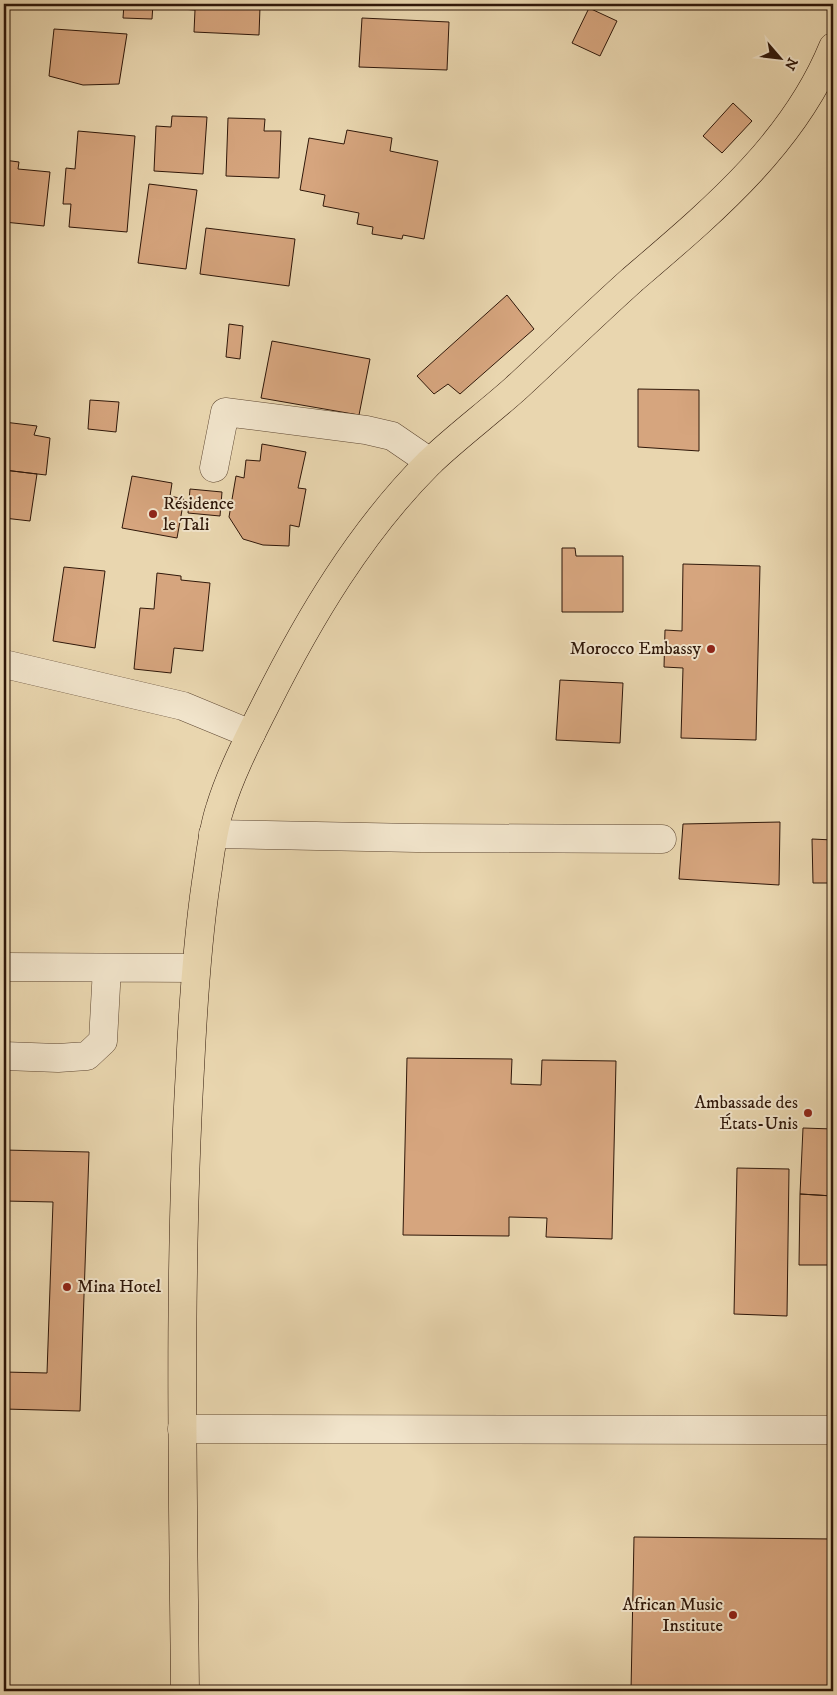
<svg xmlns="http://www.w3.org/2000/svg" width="837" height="1695" font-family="'IM FELL DW Pica',serif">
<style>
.building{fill:#d6a57e;stroke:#2f1709}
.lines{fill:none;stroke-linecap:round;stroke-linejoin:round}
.minor-casing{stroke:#5e4732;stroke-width:29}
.major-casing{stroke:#2f1709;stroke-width:29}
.minor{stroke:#f1e4cb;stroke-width:28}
.major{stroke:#e9d6af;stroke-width:28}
.poi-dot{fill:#8f2418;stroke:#f1e4cb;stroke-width:2}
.labels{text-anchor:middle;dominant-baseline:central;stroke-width:4;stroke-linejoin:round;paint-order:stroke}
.poi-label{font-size:18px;fill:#2f1709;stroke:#f1e4cb;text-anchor:end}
</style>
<rect width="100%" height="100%" fill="#e9d6af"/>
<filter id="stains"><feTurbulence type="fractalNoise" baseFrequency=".004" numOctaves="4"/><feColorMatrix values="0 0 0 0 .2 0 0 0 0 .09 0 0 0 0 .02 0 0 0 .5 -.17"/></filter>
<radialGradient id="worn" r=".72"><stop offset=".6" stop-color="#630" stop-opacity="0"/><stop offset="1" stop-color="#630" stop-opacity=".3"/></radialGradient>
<path class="building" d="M124,4H153L152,19L123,18Z
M181,4H252V7H260L259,35L194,32L195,10L181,9Z
M589,8L617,21L600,56L572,43Z
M362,18L449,22L447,70L359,67Z
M54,29L127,34L119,84L83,85L49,76Z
M733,103L752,121L722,153L703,136Z
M172,116L207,117L203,174L154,171L156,126L171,127Z
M228,118L265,119L264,131H281L279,178L226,176Z
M347,130L392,138L390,151L438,161L424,239L403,235L402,239L372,234L373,227L357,224L359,213L323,206L325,195L300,190L309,138L344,144Z
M78,131L135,136L127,232L69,227L71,204H63L66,168L75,169Z
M4,160L19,162L18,169L50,172L44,226L4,222Z
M149,184L197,190L186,269L138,263Z
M206,228L295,239L289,286L200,274Z
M507,295L534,329L460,394L448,384L434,394L417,376Z
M229,324L243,326L240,359L226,357Z
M272,341L370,359L359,415L261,398Z
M638,389L699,390V451L638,447Z
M90,400L119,402L116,432L88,429Z
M4,422L37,426L34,435L50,438L46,475L4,470Z
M262,444L306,452L298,488L306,489L299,527L290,525L289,546L263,545L243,539L229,517L236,476L244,478L246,460L260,461Z
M4,470L37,474L30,521L4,518Z
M132,476L172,483L170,496L184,499L177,538L122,528Z
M190,489L222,492L220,516L188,513Z
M562,548H575L576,556H623V612H562Z
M683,564L760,566L756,740L681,738L683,668L664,667L665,630L682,631Z
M64,567L105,571L95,648L53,641Z
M157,573L181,576V580L210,583L203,651L174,648L171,673L134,669L140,608L154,609Z
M560,680L623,683L620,743L556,740Z
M780,822L779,885L679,879L683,824Z
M812,839L833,840V883H813Z
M407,1058L512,1059L511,1084L541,1085L542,1060L616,1061L612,1239L546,1237L547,1218L509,1217V1236L403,1235Z
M803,1128L833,1129V1196L800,1194Z
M4,1150L89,1152L80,1411L4,1409V1372L47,1373L53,1202L4,1201Z
M737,1168L789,1169L787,1316L734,1314Z
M800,1194L833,1196V1265H799Z
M634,1537L833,1539V1691H631Z"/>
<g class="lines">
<g class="minor-casing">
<path id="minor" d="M214,468L225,412L366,430L392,436L430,462
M4,664L183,706L251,734
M213,834L416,838L662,839
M4,967L195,968
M4,1056L58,1058L87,1056L103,1041L107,968
M182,1429L833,1430"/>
</g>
<g class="major-casing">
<path id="major" d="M185,1691C183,1484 178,1276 190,1069C193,1006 197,944 206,882C210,857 212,832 220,808C231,772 249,738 266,704C309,618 360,532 429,463C456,437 487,414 515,389C554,353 592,316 632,280C710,213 793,145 833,47"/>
</g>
<use href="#minor" class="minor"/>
<use href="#major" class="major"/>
</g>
<g class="poi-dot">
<circle cx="153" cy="514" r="5"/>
<circle cx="711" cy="649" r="5"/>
<circle cx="808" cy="1113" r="5"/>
<circle cx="67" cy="1287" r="5"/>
<circle cx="733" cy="1615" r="5"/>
</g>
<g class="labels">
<g class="poi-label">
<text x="163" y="504" text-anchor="start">Résidence<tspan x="163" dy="21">le Tali</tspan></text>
<text x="701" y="649">Morocco Embassy</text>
<text x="798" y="1103">Ambassade des<tspan x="798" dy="21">États-Unis</tspan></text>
<text x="77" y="1287" text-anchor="start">Mina Hotel</text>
<text x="723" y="1605">African Music<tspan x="723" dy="21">Institute</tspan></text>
</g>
</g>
<rect width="837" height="1695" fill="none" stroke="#e9d6af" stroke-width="20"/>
<rect x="5" y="5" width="827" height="1685" fill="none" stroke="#2f1709" stroke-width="2.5"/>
<rect x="10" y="10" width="817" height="1675" fill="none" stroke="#2f1709"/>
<g transform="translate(780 58) rotate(118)" stroke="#f1e4cb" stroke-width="4" paint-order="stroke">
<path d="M0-4L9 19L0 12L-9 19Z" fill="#2f1709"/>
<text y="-8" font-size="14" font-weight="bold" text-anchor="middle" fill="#2f1709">N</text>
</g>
<rect width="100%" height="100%" filter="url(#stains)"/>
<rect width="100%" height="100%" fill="url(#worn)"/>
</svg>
